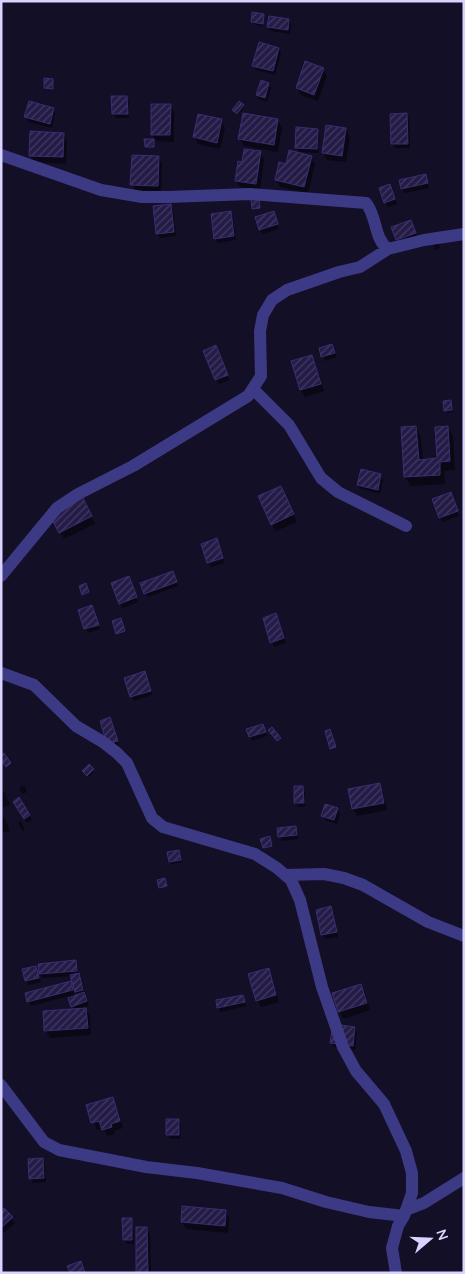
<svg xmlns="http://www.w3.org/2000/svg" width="465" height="1274" font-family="Quicksand,sans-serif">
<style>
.shadow{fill:#0007}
.building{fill:url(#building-hatch);stroke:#3b2d73}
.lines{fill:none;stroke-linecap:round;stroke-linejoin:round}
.minor{stroke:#3d3a85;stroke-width:12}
</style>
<defs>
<pattern id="building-hatch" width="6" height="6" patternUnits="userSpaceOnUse" patternTransform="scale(1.25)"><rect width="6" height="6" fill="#241b47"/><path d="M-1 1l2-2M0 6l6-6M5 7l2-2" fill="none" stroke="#433b63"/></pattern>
</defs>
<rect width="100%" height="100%" fill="#130f26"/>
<path class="shadow" d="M263,15V26L253,24L252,22Z
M289,20L291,25L290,34L271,31L268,27Z
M279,49L281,53L275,75L256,70L254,65Z
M323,69L327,76L318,101L301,95L297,88Z
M268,84L271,88L267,102L260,99L257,95Z
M126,97L129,102V118H116L113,114Z
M170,105L174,112V142L156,141L152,134Z
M243,106L244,108L238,115L234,112Z
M53,109L55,113L52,128L28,122L26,117Z
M406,114L409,118L410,148H395L393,144Z
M221,121L225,128L220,149L198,144L194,137Z
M278,121L282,128L278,152L244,146L240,139Z
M345,129L350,136L346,162L327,160L323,153Z
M317,130L319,134L318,153L299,152L297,148Z
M63,134L67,141L66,164L34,162L30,155Z
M260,152L264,159L260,190L240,187L236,180L244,163Z
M158,157L162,164L161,193L136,191L132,184Z
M311,157L315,164L308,193L280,187L276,180L287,166Z
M425,176L429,188L405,193L402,189Z
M392,190L397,204L388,207L385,202Z
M171,205L173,210L176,236L160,238L157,233Z
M230,213L233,217L236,240L218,243L215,238Z
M276,217L279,229L263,234L260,230Z
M413,226L417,237L400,244L397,239Z
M432,242L438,243L440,248L435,250Z
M332,345L337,357L325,361L323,356Z
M205,351H218L229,380L219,384Z
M311,356L315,363L324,391L305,397L301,390Z
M450,401L453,412L447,413L444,402Z
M416,427L421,437L423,461L439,459L447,427L453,436L455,470L444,471L445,484L411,486L405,477Z
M380,475L383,480L380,494L361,489L358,485Z
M284,494L297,522L276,531L272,524Z
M451,494L459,516L442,522L440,517Z
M85,502L95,524L64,539L60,532Z
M223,559L225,563L211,567L209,564Z
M175,577L178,586L148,597L145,593Z
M131,582L138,602L123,608L120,603Z
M92,606L100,629L88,633L79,610Z
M278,619L286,643L274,647L272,642Z
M147,677L152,695L134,701L125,679Z
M112,723L119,745L111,748Z
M263,725L267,736L252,741L250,736Z
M89,766L94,772L89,777L85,773Z
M24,785L27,792L22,794L19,788Z
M379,785L383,792L387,810L357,816L353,809Z
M303,787L305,792V807H298L295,802Z
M4,791L10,805L1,808V792Z
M19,799L32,820L27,823L14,802Z
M338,809L340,814L337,824L325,820L323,816Z
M4,817L10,831L1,833V819Z
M21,821L25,830L22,831L18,822Z
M295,827L299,839L282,841L278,829Z
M168,853H179L181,862L171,864Z
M331,908L333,912L338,937L325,939L323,935L317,911Z
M75,962L89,1005L80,1009H86L90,1016L91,1035L50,1038L46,1031L75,1010L69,996L31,1006L28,1001L70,983L75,996L78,995L72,976L43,978L40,974L39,965Z
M35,967L41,982L28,985L23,970Z
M268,970L272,976L279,1002L261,1007L257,1000Z
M361,985L365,992L370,1010L343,1019L334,994Z
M243,996L246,1006L221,1012L218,1007Z
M355,1028L357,1033L355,1050L334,1047L332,1043Z
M112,1098L116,1105L123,1128L114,1131L115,1134L107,1136L103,1128L97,1130L87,1106Z
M178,1120L181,1125L180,1139H170L167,1134Z
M42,1160L45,1164L46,1182L33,1183L30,1178Z
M4,1210L15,1223L1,1235V1213Z
M225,1211L229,1218L228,1233L186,1229L182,1222Z
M131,1219L133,1224L134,1244H127L124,1239Z
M146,1228L150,1235L151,1273H138Z"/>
<path class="building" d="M252,12L264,14L263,24L251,22Z
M269,16L289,19L288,30L267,27Z
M259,42L279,48L273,71L252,66Z
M305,61L324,68L314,95L296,88Z
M44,78L53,79V89L44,88Z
M261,80L269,83L265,98L256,95Z
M111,96H127L128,114H112Z
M29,101L54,108L50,124L24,117Z
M239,101L244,105L237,114L232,110Z
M151,104H171L170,135H151Z
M243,113L278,119L274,145L238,139Z
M407,113L408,144H391L390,114Z
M198,114L222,119L217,143L193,137Z
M326,125L346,128L342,156L322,153Z
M296,127L318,129L317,149L295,148Z
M30,131L64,133L63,157L29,156Z
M144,139H154V147H145Z
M244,149L261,151L256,184L235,181L238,161L242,162Z
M289,150L312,156L304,187L275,180L279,162L286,164Z
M132,155L159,156L158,186L130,185Z
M426,174L428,183L401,189L399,180Z
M390,184L395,199L384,203L379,188Z
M259,198L260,208L252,209L251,199Z
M171,204L174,232L156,234L153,206Z
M231,211L234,236L214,239L211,214Z
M274,211L278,224L259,230L255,217Z
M411,220L416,233L396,240L391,227Z
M332,344L335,353L321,357L319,348Z
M216,345L228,375L215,380L203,351Z
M312,355L321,384L300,390L291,361Z
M451,400L452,410L444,411L443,401Z
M416,426L419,460L437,458L435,427L448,426L450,461L440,462V475L404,477L401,427Z
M361,469L381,474L378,490L357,485Z
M281,486L294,514L271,525L258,496Z
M451,492L458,511L439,518L432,499Z
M81,494L92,516L59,533L50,516Z
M217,538L223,558L207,563L201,544Z
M173,571L177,582L144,594L140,583Z
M129,576L137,597L119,604L111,583Z
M86,583L89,592L82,595L79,586Z
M92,605L99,625L84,629L78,610Z
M276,613L284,638L270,643L263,618Z
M121,618L125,631L116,634L112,621Z
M145,671L151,691L130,697L124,678Z
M110,717L118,741L107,744L100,721Z
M263,724L266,732L249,737L246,729Z
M272,727L281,738L277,741L268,730Z
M330,729L336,747L330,749L325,731Z
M4,753L11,763L6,767L1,760V755Z
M89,764L94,769L87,776L82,771Z
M380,783L384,803L352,809L348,789Z
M294,786H303L304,803H294Z
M19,797L30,815L24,819L13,802Z
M325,804L338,808L334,820L321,816Z
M296,826L297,835L278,837L277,828Z
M270,836L272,846L263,848L260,839Z
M179,850L181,860L169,862L167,852Z
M165,878L167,886L159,888L157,880Z
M331,906L337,932L321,935L316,910Z
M76,960L77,971L39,974L38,964Z
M36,966L39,978L25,981L22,969Z
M269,968L276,995L256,1001L248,974Z
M79,973L83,990L75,992L70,975Z
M71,981L73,990L27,1002L25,993Z
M361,984L367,1003L338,1012L332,993Z
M84,992L87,1001L71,1007L68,998Z
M243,995L245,1002L217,1008L216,1000Z
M86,1008L88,1028L44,1031L43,1011Z
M333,1024L355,1027L353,1046L330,1043Z
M113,1097L120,1121L111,1124L112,1127L102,1130L99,1121L91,1123L86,1105Z
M166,1119H179V1135H166Z
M43,1158L44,1178L29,1179L28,1159Z
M182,1206L226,1210L225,1226L181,1222Z
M4,1208L13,1217L1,1228V1211Z
M122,1218H132V1240H123Z
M136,1227H147L148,1273H136Z
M81,1261L85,1273H70L67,1266Z"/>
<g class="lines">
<path class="minor" d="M1,155L101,190L142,197H168L250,194L366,203C377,216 374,239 388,249L424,240L464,234
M253,389L289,425L321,478L338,492L406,526
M1,576L57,508L78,494L133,466L248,396L261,376L260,331L263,315L272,300L287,290L339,272L360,267L388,249
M1,673L34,685L76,726L103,742L117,753L127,763L152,818L163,827L255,854L277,868L291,880L300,900L322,987L343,1047L356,1071L384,1104L406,1151L412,1173V1193L404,1216L398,1226L392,1248L396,1273
M285,875L324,874L344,878L363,885L428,922L464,936
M1,1085L44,1142L59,1150L146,1167L197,1173L282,1188L326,1202L369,1212L404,1216
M406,1210L424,1203L464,1178"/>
</g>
<rect width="465" height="1274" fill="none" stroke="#d9d4ff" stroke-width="5"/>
<g transform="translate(430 1239) rotate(71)" stroke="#130f26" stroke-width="4" paint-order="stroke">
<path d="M0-4L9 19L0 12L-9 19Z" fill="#d9d4ff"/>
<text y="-8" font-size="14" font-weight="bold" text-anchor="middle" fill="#d9d4ff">N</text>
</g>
</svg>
